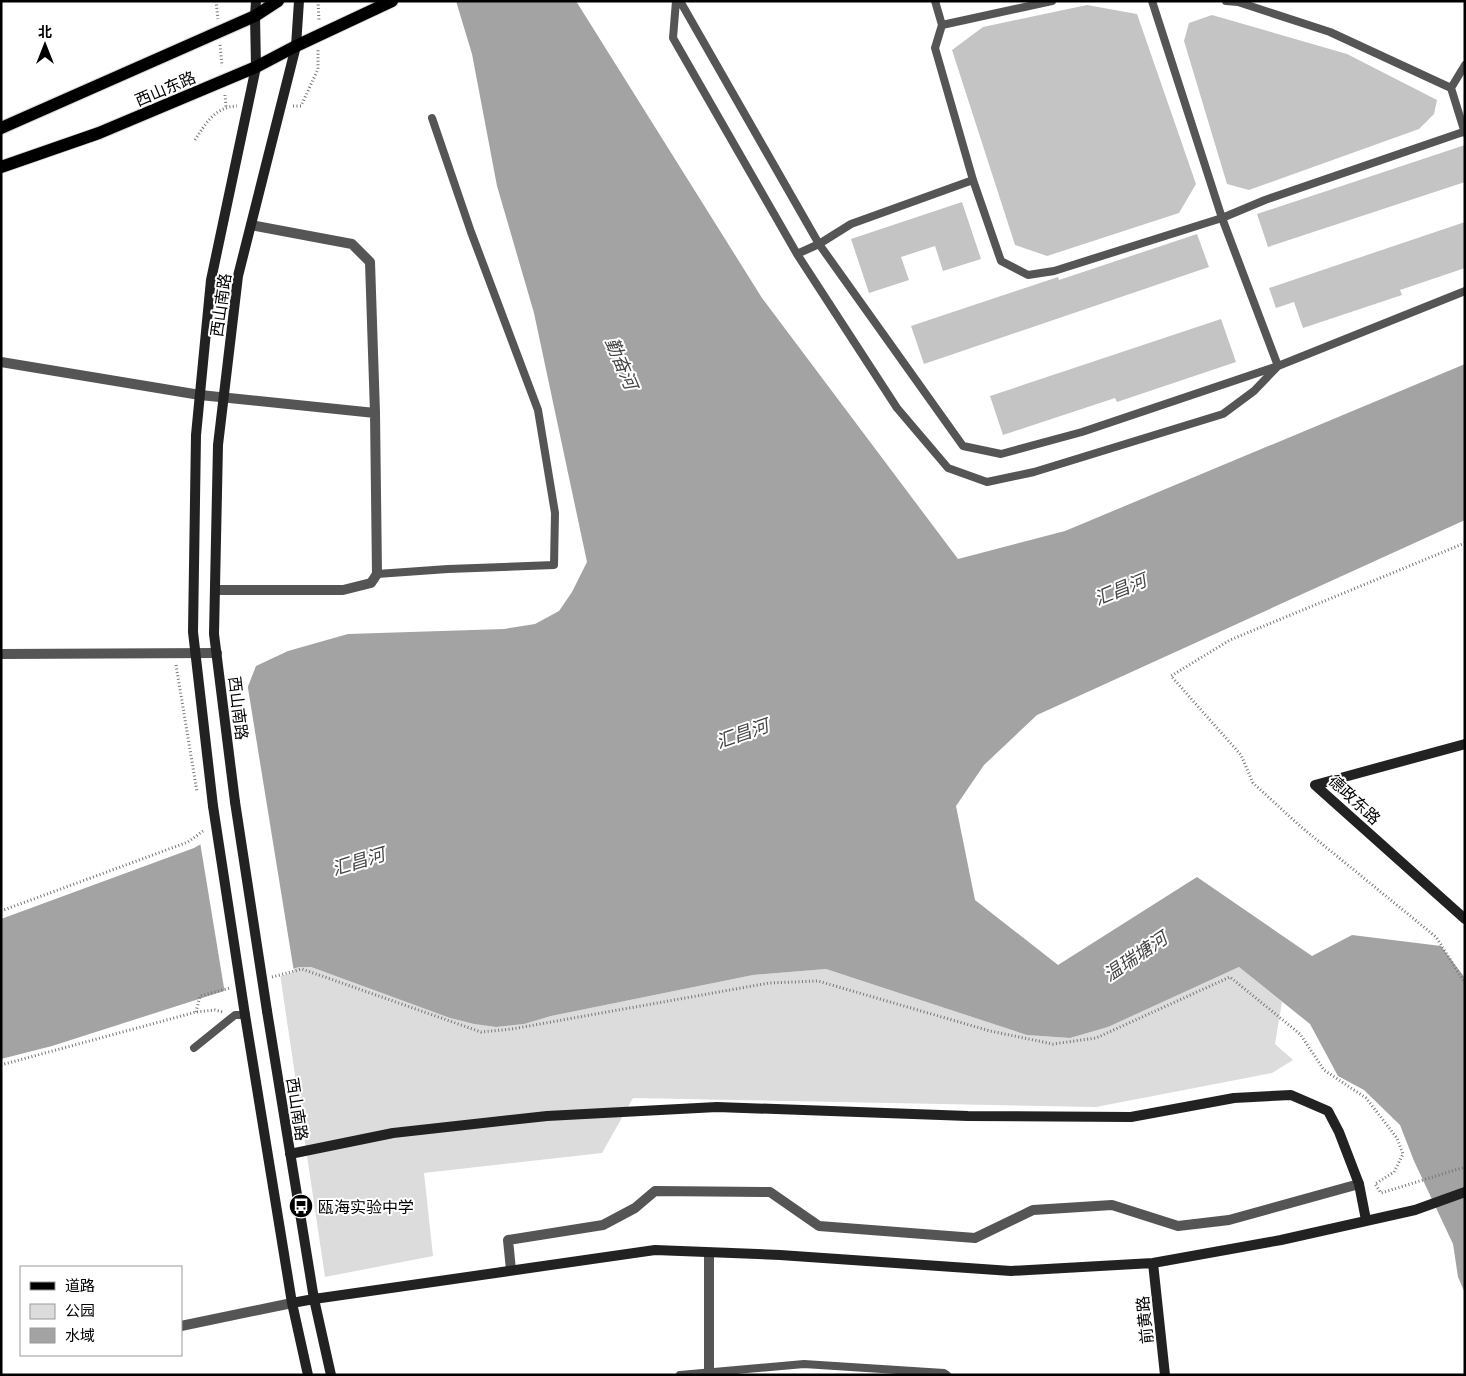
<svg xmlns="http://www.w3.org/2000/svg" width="1466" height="1376" font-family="'Exo 2','Noto Sans SC',sans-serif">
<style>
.green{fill:#dcdcdc}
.water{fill:#a3a3a3}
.pier{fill:#fff}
.building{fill:#c4c4c4}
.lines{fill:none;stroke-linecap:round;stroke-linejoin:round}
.primary-casing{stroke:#dbdbdb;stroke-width:14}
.path{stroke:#777;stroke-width:3;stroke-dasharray:1 2.5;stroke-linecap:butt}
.lane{stroke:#555;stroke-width:8}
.street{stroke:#555;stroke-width:10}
.secondary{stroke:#222;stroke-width:10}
.primary{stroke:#000;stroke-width:12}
.secondary-bridge{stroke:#222;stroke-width:10}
.labels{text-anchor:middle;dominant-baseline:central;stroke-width:4;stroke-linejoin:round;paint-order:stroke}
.street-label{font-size:16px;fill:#000;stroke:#fff}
.poi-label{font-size:16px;fill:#000;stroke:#fff;text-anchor:start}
.water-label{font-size:18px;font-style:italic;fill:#444;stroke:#fff}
</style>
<rect width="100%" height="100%" fill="#fff"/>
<path class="green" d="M299,967H311L450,1018L474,1024L496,1027L524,1024L551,1016L753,975L826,969L1027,1035L1070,1038L1108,1027L1239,967L1282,1002L1275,1044L1293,1060L1272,1073L1096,1107L633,1098L602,1153L424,1173L433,1256L325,1277L280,974Z"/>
<path class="water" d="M456,1H576L762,298L958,559L1065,531L1465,364V520L1037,715L984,765L956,806L975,900L1058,965L1197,877L1312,956L1352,935L1441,946L1465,978V1293L1458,1277L1453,1244L1414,1161L1400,1125L1364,1090L1338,1076L1310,1024L1239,967L1108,1027L1070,1038L1027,1035L826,969L753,975L551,1016L524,1024L496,1027L474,1024L450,1018L311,967H299L52,1046L1,1059V919L194,848L227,829L243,809L253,776L245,694L256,666L288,651L348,634L504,629L535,624L559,611L572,592L587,562L534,313L497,186L472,54Z"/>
<path class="pier" d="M247,682L294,972L225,994L200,842L225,828L241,808L251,776L244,738L243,693Z"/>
<path class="building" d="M1087,5L1137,14L1196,184L1179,213L1047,256L1015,245L952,50L983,27Z
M1212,15L1347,54L1437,100L1434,114L1419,129L1249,190L1227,184L1184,41L1189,23Z
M1465,145V182L1268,247L1257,214Z
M962,202L981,259L943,271L935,246L901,257L909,280L869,293L851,239Z
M1465,222V268L1400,290L1402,295L1303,328L1294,302L1276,308L1269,288Z
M1197,234L1209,267L924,364L911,326L1058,277L1059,280Z
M1221,319L1236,362L1117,402L1115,398L1003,435L990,396Z"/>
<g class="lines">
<g class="primary-casing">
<path id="primary" d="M1,128L255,16L278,1
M1,167L99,133L256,67L296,46L392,1"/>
</g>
<path class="path" d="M216,1L218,19
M318,1L319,20
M220,45L222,66
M225,95L226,107
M293,106H301L318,69V49
M195,140C206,123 215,107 237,106
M1465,543L1230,640L1171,676L1241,755L1253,783L1300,826L1436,937L1465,983
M176,665L197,792
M1,911L188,842L203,831
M272,977L302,969L481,1032L512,1029L769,983L818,981L990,1031L1053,1044L1096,1038L1230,977L1300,1034L1324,1070L1366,1098L1397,1138L1403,1154L1394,1172L1375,1184L1381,1193L1465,1167
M196,1012L200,996L230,988
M1,1065L196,1012L215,1010L223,1012"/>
<path class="lane" d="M676,1L673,38L797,254L897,408L948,468L987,482L1034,472L1223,414L1254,391L1278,366L1222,218L1152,1
M680,1L819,244L963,446L1001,454L1082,432L1278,366L1465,291
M935,1L942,25L1052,1
M1226,1L1238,2L1330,32L1451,88L1465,133
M942,25L935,48L973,180L1001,261L1028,275L1054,271L1222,218L1265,200L1463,132
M1451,88L1465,65
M797,254L819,244L851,224L973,180
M377,574L448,569L554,565L555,513L538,410L471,232L432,118
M194,1048L235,1015H245
M680,1375L804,1364L944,1373L947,1375"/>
<path class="street" d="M251,225L352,244L370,262L375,413
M1,362L200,395L375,413L377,574L371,583L343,590H215
M1,654L217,653
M511,1270L508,1240L603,1225L635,1208L655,1191L770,1192L819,1226L975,1238L1033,1210L1112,1205L1178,1226L1229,1220L1359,1184
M181,1326L292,1303
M709,1375V1253"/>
<path class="secondary" d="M1465,744L1315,785L1465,919
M235,802L214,634L218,445L238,276L296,46L299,1
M213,806L193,632L196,435L211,280L256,67L255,16L256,1
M267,1011L314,1299L331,1375
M245,1015L292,1303L308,1375
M290,1154L393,1133L547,1116L717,1107L968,1116L1131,1117L1234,1098L1291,1095L1328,1111L1339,1132L1359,1184L1366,1220
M1153,1263L1165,1375
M292,1303L314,1299L655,1250L780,1255L1011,1271L1153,1263L1281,1240L1415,1210L1465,1192"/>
<use href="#primary" class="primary"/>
<path class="secondary-bridge" d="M235,802L267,1011
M213,806L245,1015"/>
</g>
<defs>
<g id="bus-disc" transform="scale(1.25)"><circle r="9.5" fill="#000" stroke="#fff"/><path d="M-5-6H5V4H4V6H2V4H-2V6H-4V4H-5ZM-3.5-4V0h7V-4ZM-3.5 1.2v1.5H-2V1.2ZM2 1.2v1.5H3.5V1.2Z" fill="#fff"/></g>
</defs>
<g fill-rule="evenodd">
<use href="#bus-disc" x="301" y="1206"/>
</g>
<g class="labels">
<g class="street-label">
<text transform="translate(165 88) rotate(-23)">西山东路</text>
<text transform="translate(220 305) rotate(-82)">西山南路</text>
<text transform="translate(239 708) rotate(83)">西山南路</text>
<text transform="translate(1355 799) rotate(43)">德政东路</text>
<text transform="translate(298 1109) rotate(81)">西山南路</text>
<text transform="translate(1144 1320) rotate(-96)">前黄路</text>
</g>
<g class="poi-label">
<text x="318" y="1206">瓯海实验中学</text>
</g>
<g class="water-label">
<text transform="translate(622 363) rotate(67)">勤奋河</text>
<text transform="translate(1120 589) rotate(-22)">汇昌河</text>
<text transform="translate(742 733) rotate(-19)">汇昌河</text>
<text transform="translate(358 861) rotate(-17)">汇昌河</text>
<text transform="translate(1135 956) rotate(-34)">温瑞塘河</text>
</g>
</g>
<rect width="1466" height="1376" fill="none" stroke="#000000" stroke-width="5"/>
<rect x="20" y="1266" width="162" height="90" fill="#ffffff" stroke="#999999"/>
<rect x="30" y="1282" width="25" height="8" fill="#000000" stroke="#999999"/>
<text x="65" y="1291" font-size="15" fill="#000000">道路</text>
<rect x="30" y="1304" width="25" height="15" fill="#dcdcdc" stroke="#999999"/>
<text x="65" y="1316" font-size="15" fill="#000000">公园</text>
<rect x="30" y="1328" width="25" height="15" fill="#a3a3a3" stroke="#999999"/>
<text x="65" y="1341" font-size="15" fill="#000000">水域</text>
<g transform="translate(45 45)" stroke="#ffffff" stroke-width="4" paint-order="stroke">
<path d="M0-4L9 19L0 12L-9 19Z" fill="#000000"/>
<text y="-8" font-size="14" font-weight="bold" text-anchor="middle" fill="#000000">北</text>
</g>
</svg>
